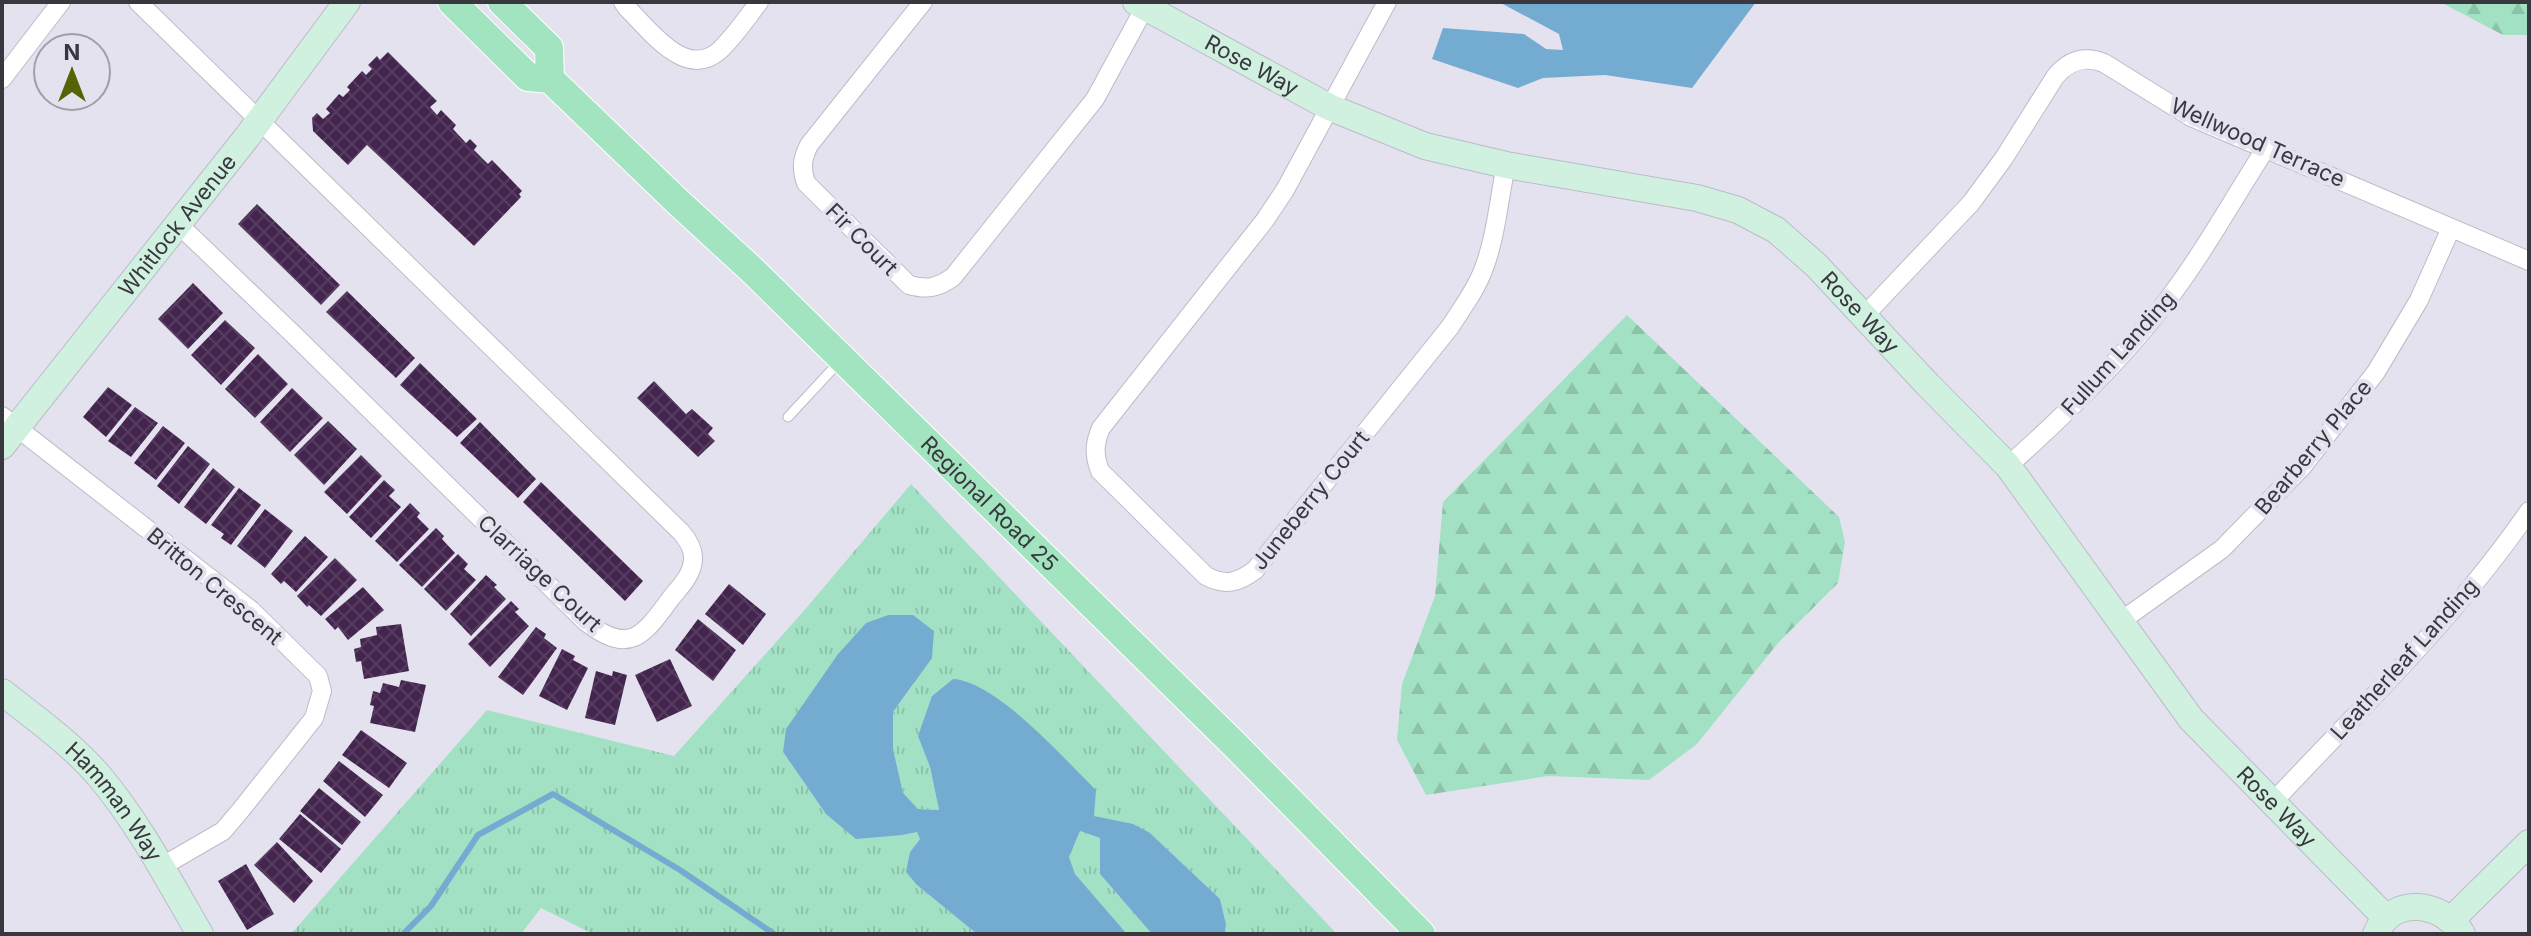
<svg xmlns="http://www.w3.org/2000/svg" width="2531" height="936" font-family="Inter,sans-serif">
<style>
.grass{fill:url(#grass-tufts)}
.forest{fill:url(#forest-firs)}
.water{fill:#74abd1}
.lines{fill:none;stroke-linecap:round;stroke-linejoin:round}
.stream{stroke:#74abd1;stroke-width:6}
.building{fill:url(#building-cross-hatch)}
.lane-casing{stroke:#bdbbc8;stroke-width:11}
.street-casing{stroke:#bdbbc8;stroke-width:20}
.secondary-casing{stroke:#bdbbc8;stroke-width:28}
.primary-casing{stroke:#fff;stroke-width:30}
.lane{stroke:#fff;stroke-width:9}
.street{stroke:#fff;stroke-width:18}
.secondary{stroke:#d0f1e0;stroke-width:26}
.primary{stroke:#a2e3c0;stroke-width:28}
.labels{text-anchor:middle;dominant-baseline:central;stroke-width:8;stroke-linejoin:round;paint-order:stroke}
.street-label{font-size:22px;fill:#39383e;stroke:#e5e2f0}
</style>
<defs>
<pattern id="grass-tufts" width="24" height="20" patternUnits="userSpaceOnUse" patternTransform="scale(2)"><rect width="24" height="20" fill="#a3e1c4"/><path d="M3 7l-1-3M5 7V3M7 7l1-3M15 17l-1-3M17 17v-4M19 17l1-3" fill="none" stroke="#8dc2a9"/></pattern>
<pattern id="forest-firs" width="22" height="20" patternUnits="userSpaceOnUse" patternTransform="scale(2)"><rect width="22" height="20" fill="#a3e1c4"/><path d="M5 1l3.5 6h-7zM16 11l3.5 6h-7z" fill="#8dc2a9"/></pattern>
<pattern id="building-cross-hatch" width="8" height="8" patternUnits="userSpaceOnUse" patternTransform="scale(2)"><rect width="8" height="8" fill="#43254e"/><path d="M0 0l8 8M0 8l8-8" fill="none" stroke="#563d60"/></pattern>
</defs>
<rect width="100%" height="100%" fill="#e5e2f0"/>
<path class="grass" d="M911,484L1337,934H1225L1226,924L1220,899L1150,833L1094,816L1095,789L953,679L932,696L919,736L930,767L939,810L918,809L903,794L893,749V712L913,685L934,631L912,615H888L866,623L838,654L783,752L826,814L902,835L917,831L920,839L910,852L917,885L977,934H593L541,908L521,934H291L487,710L674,756L802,613Z
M1080,831L1100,838V874L1152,934H1127L1075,874L1069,857Z"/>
<path class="forest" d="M2440,2H2529V35H2503Z
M1627,315L1839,517L1845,542L1838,583L1778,643L1697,744L1649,780L1548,776L1426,795L1397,740L1402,684L1435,596L1443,502Z"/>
<path class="water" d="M1499,2H1756L1692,88L1605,75L1543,78L1518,88L1432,59L1443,28L1524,34L1546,49L1563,50L1559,34Z
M888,615H913L934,631L932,658L893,712V749L903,793L918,809L939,810L930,767L918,736L932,696L953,679C996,681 1064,759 1096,790L1094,816L1133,824L1150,833L1220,899L1226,924L1225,934H1152L1100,874V838L1080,831L1069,857L1075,874L1127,934H977L917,885L906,872L910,852L920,839L917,832L902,835L856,839L826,814L783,752L786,729L838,654L866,623Z"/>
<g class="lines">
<path class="stream" d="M403,934L431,906L478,835L553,794L680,870L774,934"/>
</g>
<path class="building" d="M388,52L437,101L430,107L437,115L441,110L456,125L453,129L466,143L470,139L477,146L474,150L488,164L492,160L522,191L519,194L521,197L474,246L367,145L348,165L313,131L312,118L317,113L323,119L330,113L326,109L339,94L343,97L350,90L347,87L362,71L366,75L372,69L368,65L377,56L380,60Z
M257,204L340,285L321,305L238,224Z
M193,283L223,313L188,349L158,319Z
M347,291L415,358L396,378L326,312Z
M225,320L255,348L221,385L191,355Z
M258,354L288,384L255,418L225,389Z
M420,363L477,419L457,437L400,385Z
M654,381L686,414L692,409L713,428L708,434L715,441L698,457L637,398Z
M108,387L132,405L106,437L83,417Z
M292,388L323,418L290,452L260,422Z
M135,407L158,423L131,457L108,441Z
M328,421L357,449L324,485L294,455Z
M480,422L536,479L518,498L460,443Z
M163,426L185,443L156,480L134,463Z
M188,446L210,464L179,504L157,486Z
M361,455L382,476L347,514L324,492Z
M213,468L235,487L206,524L184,507Z
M384,480L395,490L389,496L401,507L371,538L349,517Z
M541,482L643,581L625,601L523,502Z
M239,488L261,505L231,545L221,538L224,534L211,525Z
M410,503L420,513L417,517L429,529L397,562L375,541Z
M265,509L293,531L265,568L237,546Z
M436,528L444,536L442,539L455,553L422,587L399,565Z
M305,536L328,557L296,592L284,581L281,584L271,574Z
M458,554L468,564L464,569L476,580L446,611L424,589Z
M335,558L357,580L321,616L309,605L307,607L297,596Z
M486,575L497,585L494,587L506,599L471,636L450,614Z
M729,584L766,614L743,645L705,614Z
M363,587L384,610L348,640L338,627L335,630L325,619Z
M511,601L519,609L515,612L529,626L490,667L468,644Z
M698,619L736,650L713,681L675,650Z
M401,624L409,671L364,679L361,661L356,662L354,649L361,647L360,639L377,635L376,627Z
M536,627L546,634L544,638L557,648L523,695L498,677Z
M562,649L575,656L573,660L588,668L567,710L539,696Z
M670,659L692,706L657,722L635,675Z
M596,671L612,676L613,671L627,675L615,725L585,718Z
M401,680L426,685L415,732L370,723L374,706L370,705L373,691L380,693L383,683L399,687Z
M361,730L407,763L389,788L342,755Z
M339,761L383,795L365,817L323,781Z
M319,788L361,822L342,845L300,811Z
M300,814L341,849L321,873L279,839Z
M277,842L313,881L294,903L254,865Z
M246,864L274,914L247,930L218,881Z"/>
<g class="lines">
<g class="lane-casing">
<path id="lane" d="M788,417L840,361"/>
</g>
<g class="street-casing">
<path id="street" d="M138,2L681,532C688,540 694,549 693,560C692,575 680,587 671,598C644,635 630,656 586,622L293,334L177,223
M623,2L627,8C650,30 685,80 719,51C734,37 747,18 759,2
M923,2L809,145C802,159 801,168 806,183L909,285C928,290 937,288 953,277L1095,99L1145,7
M1387,2L1285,190L1265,220L1101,428C1094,444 1094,455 1100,471L1206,576C1225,586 1238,583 1255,570L1450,327C1462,308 1476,290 1484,268C1496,236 1499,199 1506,165
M2,79L61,2
M1865,315L1971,203L2004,158L2055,77C2068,61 2084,55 2104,63L2191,117L2529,261
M2,416L251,610L318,676L322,691L314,718L240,811L223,831L161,867
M2008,466C2064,416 2120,362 2166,302C2203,254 2233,199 2266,148
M2121,621L2222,549L2302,467L2376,372L2419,300L2451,228
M2273,802C2361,708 2456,617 2529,511"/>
</g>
<g class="secondary-casing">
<g id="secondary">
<path id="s1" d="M1136,2L1329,107L1425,146L1506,165L1697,198L1738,210L1776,230L1816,265L1928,385L2008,466L2191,719L2385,917"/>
<path id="s2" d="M2,446L247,137L347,2"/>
<path id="s3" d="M2,692C36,719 72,744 100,777C140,825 169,881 200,934"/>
<path d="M2451,920L2529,843"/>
<path d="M2376,934C2391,895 2443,901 2462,934"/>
</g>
</g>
<g class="primary-casing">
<g id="primary">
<path id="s4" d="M452,2L528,77L550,79L679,203L753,271L1234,744L1421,934"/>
<path d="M502,2L549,48L550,79"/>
</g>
</g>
<use href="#lane" class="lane"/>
<use href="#street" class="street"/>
<use href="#secondary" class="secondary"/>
<use href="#primary" class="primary"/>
</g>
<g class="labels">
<g class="street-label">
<text stroke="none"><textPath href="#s1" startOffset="132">Rose Way</textPath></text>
<text transform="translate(2258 142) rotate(24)">Wellwood Terrace</text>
<text stroke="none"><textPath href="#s2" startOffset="282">Whitlock Avenue</textPath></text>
<text transform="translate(862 239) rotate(45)">Fir Court</text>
<text stroke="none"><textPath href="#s1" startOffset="804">Rose Way</textPath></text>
<text transform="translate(2118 353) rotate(-48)">Fullum Landing</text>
<text transform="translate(2313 447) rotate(-50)">Bearberry Place</text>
<text transform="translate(1310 500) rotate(-51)">Juneberry Court</text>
<text stroke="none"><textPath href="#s4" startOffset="740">Regional Road 25</textPath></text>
<text transform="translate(540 573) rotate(43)">Clarriage Court</text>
<text transform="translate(215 586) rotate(40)">Britton Crescent</text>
<text transform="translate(2404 659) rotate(-48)">Leatherleaf Landing</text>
<text stroke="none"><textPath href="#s3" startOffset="158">Hamman Way</textPath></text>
<text stroke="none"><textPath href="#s1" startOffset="1452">Rose Way</textPath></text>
</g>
</g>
<rect width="2531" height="936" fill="none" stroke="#39383e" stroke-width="8"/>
<g transform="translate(72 72)"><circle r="38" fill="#e5e2f0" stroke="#a09ea9" stroke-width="2"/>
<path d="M0-6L14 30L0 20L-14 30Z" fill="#576304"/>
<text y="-12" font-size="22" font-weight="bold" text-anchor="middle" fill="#39383e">N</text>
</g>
</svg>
